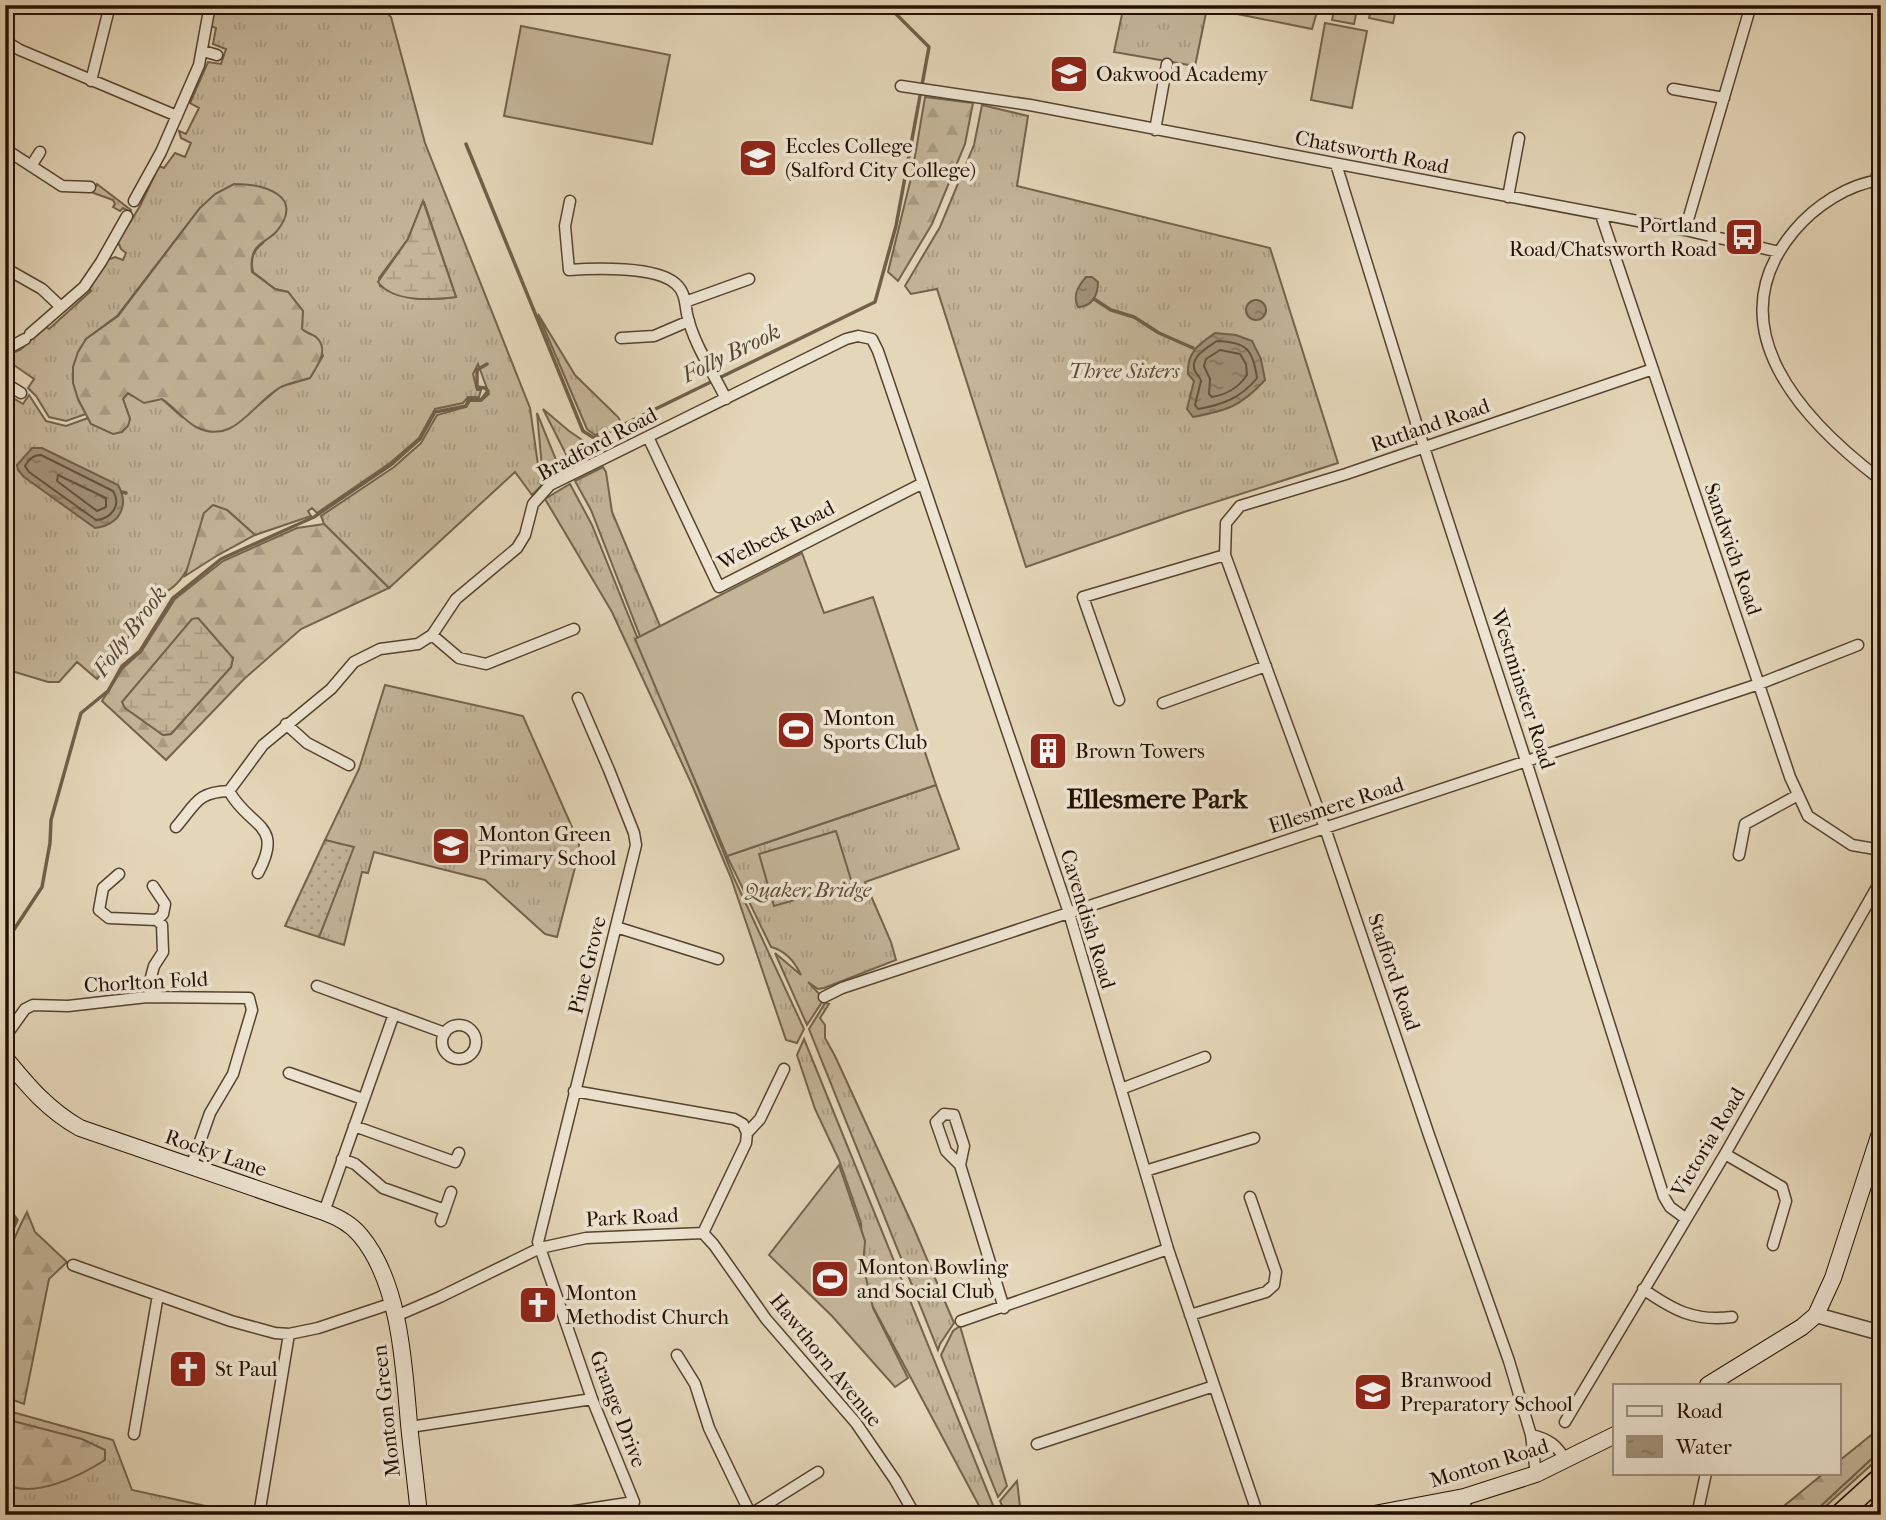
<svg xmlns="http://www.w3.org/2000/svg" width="1886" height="1520" font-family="'IM FELL French Canon',serif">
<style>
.grass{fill:url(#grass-tufts);stroke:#74634c;stroke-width:2;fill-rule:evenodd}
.forest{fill:url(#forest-firs);stroke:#74634c;stroke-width:2;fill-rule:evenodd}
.wetland{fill:url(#wetland-marsh);stroke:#74634c;stroke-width:2}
.garden{fill:url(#garden-dots);stroke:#74634c;stroke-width:2}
.pitch{fill:#c4b599;stroke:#74634c;stroke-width:2}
.water{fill:url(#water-ripples);stroke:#715f49;stroke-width:2}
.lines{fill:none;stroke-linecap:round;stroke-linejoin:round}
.shore{stroke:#64523c;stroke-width:2}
.stream{stroke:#715f49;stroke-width:3.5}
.minor-casing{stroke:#55422e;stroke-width:13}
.tertiary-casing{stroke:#55422e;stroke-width:17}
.secondary-casing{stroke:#251100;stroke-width:18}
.motorway-casing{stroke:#251100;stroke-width:22}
.minor{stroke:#ede4d1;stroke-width:10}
.tertiary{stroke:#ede4d1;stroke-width:14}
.secondary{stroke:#ede4d1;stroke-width:16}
.motorway{stroke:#e4d6b8;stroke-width:19}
.labels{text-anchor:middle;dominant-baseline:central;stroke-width:7;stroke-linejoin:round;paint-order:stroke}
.poi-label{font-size:21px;fill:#251100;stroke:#ede4d1;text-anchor:start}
.street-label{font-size:21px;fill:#251100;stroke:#ede4d1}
.park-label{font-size:21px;font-style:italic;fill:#5d4a36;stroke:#ede4d1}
.water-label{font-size:23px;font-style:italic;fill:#574530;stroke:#ede4d1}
.district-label{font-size:28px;font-weight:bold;fill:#251100;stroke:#ede4d1}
</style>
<defs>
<pattern id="grass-tufts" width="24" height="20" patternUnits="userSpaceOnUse" patternTransform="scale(1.75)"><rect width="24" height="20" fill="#c4b599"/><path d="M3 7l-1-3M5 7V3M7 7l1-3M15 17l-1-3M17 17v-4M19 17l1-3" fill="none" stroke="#a89b82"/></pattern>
<pattern id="forest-firs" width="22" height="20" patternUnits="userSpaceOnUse" patternTransform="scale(1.75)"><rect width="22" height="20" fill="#c4b599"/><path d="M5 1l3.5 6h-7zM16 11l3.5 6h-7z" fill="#a89b82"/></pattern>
<pattern id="wetland-marsh" width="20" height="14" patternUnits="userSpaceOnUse" patternTransform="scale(1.75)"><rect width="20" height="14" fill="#c4b599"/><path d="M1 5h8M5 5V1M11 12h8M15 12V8" fill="none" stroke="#a89b82"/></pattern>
<pattern id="garden-dots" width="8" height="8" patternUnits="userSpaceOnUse" patternTransform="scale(1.75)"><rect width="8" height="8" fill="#c4b599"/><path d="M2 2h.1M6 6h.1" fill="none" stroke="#a89b82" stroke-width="1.8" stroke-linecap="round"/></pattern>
<pattern id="water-ripples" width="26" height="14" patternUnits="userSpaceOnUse" patternTransform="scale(1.75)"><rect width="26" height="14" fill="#a39379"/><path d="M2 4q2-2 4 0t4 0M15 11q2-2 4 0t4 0" fill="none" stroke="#857761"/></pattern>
</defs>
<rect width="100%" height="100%" fill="#e4d6b8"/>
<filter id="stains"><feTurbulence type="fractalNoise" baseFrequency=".00286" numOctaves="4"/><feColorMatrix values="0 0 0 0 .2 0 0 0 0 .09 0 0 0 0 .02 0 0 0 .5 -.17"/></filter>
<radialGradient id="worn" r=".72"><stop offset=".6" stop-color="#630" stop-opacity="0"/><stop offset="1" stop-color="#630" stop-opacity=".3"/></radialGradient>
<path class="grass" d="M214,5H378L391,17L425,143L530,408L541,486L532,495L515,472L389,588L324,524L321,516L394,467L421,443L437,415L466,407L470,401H481L489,394L478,364L473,374L477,390H481L479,397H468L463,403L435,409L419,438L390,463L317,513L312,508L308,511L311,516L255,535L227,510L204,513C196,543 192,582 161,594L97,679L77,662L59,682H48L5,669V402L13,398L23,404L29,395L46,421L66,426L88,418L91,424L130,419L123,399L128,393L138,399H162L182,417L235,425L280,387L310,378L323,356L316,337L301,329L303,311L288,292L275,289L253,272C250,259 253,251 263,243L200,208L117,316L86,339L78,399L86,414L66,421L49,417L36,396L28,388L34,379L11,363L5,371V356L20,350L46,327L49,329L91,291L89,289L107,260L115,257L123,260L126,253L121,249L118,242L140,206L159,166L164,168L175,153L185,157L191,143L181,138L179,131L186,134L199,108L190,103L208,62L221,64L226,49L213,44L216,28L210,26ZM423,202H424L456,297C429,301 404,300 380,286L379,278L408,239Z
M1124,5H1319L1312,29L1207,8L1195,66L1114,52Z
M982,105L1028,116L1017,186L1270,248L1338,463L1184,512L1026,567L937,289L911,294L905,286L940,227L974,145Z
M97,184L131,210L130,212L123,208L120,211L113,207L115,204L113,200L91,192Z
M538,314L575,375L618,417L622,424L595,435L587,429Z
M543,409L569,431L598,451L599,454L572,466Z
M537,413L561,472L546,481L543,478Z
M603,467L606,472L612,512L660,626L645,649L591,510L575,481Z
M570,484L592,525L734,878L804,1029L797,1043L786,1040L731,878L692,785L612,612L545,499Z
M385,685L523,716L579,843V852L557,937L545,934L485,880L374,852L368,873L362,872L344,945L319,937L353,848L325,840L359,769Z
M936,785L959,849L865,882L891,942L896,960L824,988L818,989L808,982L824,999L807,1025L775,953L801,975C795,962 786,951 771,947L727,856Z
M825,1003L829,1004L820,1018L825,1025V1038L835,1056L913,1226L954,1323L940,1344L938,1350L809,1029Z
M804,1039L997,1515H984L865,1292L861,1223L839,1160L815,1109L797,1055Z
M960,1326L1007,1486L998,1497L941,1355L953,1331Z
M5,1410L113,1440L132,1490L247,1515H5Z
M1881,1450V1456L1816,1515H1811Z
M1017,1481L1021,1515H1006L1000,1501Z"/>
<path class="forest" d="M925,97L973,103L965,144L932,224L898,281L888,272L912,174Z
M234,184C265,184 306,196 276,232C270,239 259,242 255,250C251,257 251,265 252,272L275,289L288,292L303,311L302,329C306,334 311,333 316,337C330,349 317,366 310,378C300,381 287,383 279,388C251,405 234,446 196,427C183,420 175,407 162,399L144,403L128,393L123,399L130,419L128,426L122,432L113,434L91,424L78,399L73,383V367L78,352L86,339L118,316L200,208L215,194Z
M213,505L227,510L255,535L218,555L185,576L204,513Z
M324,524L389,588L301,629L244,679L166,760L102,701L123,668L141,652L175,599L223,561L297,528ZM233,658L231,667L171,734L163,735L126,708Z
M27,1212L35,1232L67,1262L49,1279L24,1404L5,1397V1308L11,1297C0,1265 12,1241 27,1212Z
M5,1419L82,1439L105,1450V1460C80,1476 34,1499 5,1484Z
M1881,1427V1450L1811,1515H1773L1824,1473H1839V1461Z"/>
<path class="wetland" d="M423,201L456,297C432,300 394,303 378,282L408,239Z
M198,618L233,658L231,667L171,734L163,735L125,708L122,702L192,619Z"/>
<path class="garden" d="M325,840L354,847L319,937L285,926Z"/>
<path class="pitch" d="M1335,5H1358L1354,24L1332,20Z
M1372,5H1397L1393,23L1369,18Z
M1325,23L1367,31L1352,108L1311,100Z
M521,26L670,55L652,144L504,116Z
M802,553L824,613L873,597L936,785L727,856L635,639Z
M836,831L852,883L774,906L759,854Z
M839,1165L865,1241L863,1265L873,1308L908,1378L895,1387L832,1316L769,1255Z"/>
<path class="water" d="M1086,277H1092L1098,282C1098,295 1092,307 1078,307C1072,296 1078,286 1086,277Z
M1246 310a10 10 0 1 1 20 0a10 10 0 1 1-20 0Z
M1215,333L1236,335L1252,341L1261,359L1265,380C1240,407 1228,410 1193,417L1187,409L1194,381L1188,374C1187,352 1198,345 1215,333Z
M32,448H42L118,485C130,506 119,525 95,528L24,477L18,470L17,465Z"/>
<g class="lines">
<path class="shore" d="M1217,341C1246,342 1253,349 1257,378C1241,398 1222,405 1198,409L1195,405L1201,381C1200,377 1197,375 1195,371C1189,357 1208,347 1217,341Z
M1220,350L1240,354L1246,364L1247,375C1239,387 1226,395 1212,397L1209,394L1210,379L1204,366L1206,359Z
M41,455L113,491C122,505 111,519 96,520L29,472L25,466C29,459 33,455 41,455Z
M58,475L106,498V507L97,511L57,481Z"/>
<path class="stream" d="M466,144L583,431L594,438L600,436L875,302L896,226L929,47L890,8L877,5
M1094,299L1111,310L1134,317L1159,333L1193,348
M122,492L126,493
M5,957L13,931L42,887L50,843L51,820L81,713L108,691L122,666L140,651L173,598L221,559L314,517L392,464L420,439L435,412L466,406L469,399L481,400L488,391L485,388L477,387V370L487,364
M5,1204L17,1220L5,1246
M5,1292L8,1297L5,1302"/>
<g class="minor-casing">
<path id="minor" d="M5,7L6,5
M5,41L20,50L177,116
M203,51L217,55
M91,81L110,5
M901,86L1030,105L1685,230L1779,252
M1673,89L1724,98
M1155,130L1167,64
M5,149L62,186L90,187
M1336,164L1419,432L1526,761L1664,1197L1670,1207L1685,1218
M31,166L40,152
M1876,180L1881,156
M1881,180C1848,184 1815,206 1794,231C1714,327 1803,421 1881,480
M1508,197L1519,138
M134,201L161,152L199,65L210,5
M570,201L565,226L569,270C594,268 657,266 676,284C685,292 685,303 687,314C693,343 713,372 726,399
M1601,215L1790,777L1808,816L1852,845L1881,850
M1685,230L1751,5
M5,268L42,289L61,307
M685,302L749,279
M30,334L84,287L101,262L127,216
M621,338L654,336L689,321
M5,350L25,339
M5,383L21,393
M648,437L719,587L923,483
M432,635L459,658L486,664L574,629
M5,689L8,681
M1119,700L1083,597L1225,555
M1163,703L1266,666
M286,724L307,743L349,765
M229,791C249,828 285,823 258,873
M176,827C196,804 197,792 229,791L263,745L331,689L354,662L380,649L418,644L432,635L456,599L517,548L525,535L533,504L550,485L846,339L858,336L872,339L878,351L1069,913L1168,1249L1258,1515
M1739,855L1745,824L1798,795
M119,874L103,888L99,910L109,918L157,920L162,925L163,952L154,966L150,981L157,996
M153,886L165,904L163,914L157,920
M616,927L718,959
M317,986L445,1033
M824,997L842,988L1759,684L1858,645
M442 1042a17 17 0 1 1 34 0a17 17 0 1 1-34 0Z
M5,1037L25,1009L33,1005L68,1006L147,997L249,998L252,1010L233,1074L210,1113L191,1167
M289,1073L363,1099
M1121,1089L1205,1057
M574,1091L734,1119L743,1124L747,1133
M354,1126L455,1162L459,1153
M1725,1154L1782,1187L1786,1201L1773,1245
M342,1159L355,1164L383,1188L445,1210
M960,1165L964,1146L954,1115L944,1114L936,1122L946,1151L960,1165L1004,1308
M1145,1171L1254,1138
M324,1212L394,1014
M441,1221L451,1192
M703,1233L714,1245L766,1319L856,1423L895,1480L915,1515
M703,1233L746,1143L747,1133L760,1119L784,1069
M73,1265L231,1321L275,1333L289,1334L318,1328L393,1303
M1643,1289C1673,1310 1695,1322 1732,1317
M1190,1315L1266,1292L1274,1285L1276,1272L1250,1197
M396,1316L440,1297L540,1248L586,1238L703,1233
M961,1321L1168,1249
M677,1355L695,1384L709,1428L751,1515
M1565,1422L1725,1154L1881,880
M410,1427L592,1399
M134,1434L158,1295
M1531,1435C1549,1439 1557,1445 1566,1461
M1037,1444L1214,1386
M1536,1474L1531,1435L1509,1361L1430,1138L1325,828L1225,555L1226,523L1240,506L1346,474L1653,369
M1464,1497L1467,1515
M751,1514L818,1472
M259,1515L289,1334
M549,1515L634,1502L592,1399L538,1242L636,845L634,833L609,770L578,698
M1697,1515L1706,1473"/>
</g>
<g class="tertiary-casing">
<path id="tertiary" d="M1816,1315L1881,1333"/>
</g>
<g class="secondary-casing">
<path id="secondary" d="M5,1058C28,1086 48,1110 80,1128L324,1212C338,1217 350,1223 360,1235C400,1282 404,1365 409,1424C412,1454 416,1484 419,1515
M1708,1385L1802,1327L1816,1315L1833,1278L1881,1130
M1369,1515L1464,1497L1536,1474L1615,1435"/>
</g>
<g class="motorway-casing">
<path id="motorway" d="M1839,1515L1881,1477
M1875,1515L1881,1509"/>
</g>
<use href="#minor" class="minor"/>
<use href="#tertiary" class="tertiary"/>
<use href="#secondary" class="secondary"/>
<use href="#motorway" class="motorway"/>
</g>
<defs>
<g id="school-square" transform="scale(2.0125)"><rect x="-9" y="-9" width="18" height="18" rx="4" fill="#8f2418" stroke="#ede4d1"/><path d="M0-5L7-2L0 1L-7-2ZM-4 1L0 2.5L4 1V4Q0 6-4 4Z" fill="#fff"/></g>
<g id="university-square" transform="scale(2.0125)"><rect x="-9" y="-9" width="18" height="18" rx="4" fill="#8f2418" stroke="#ede4d1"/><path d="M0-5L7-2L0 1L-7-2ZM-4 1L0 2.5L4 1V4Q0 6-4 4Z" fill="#fff"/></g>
<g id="bus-square" transform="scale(2.0125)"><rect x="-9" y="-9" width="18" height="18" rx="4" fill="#8f2418" stroke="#ede4d1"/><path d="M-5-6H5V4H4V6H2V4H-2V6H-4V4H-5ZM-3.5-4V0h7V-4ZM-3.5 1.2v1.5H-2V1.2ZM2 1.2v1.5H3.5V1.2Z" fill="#fff"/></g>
<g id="stadium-square" transform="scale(2.0125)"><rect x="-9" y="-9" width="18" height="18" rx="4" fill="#8f2418" stroke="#ede4d1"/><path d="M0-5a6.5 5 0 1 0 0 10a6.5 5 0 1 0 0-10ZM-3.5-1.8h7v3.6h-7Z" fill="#fff"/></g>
<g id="building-square" transform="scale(2.0125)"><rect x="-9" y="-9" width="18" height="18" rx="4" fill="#8f2418" stroke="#ede4d1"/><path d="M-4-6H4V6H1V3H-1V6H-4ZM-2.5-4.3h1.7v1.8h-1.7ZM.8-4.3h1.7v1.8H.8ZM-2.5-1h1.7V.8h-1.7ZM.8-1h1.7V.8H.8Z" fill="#fff"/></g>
<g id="church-square" transform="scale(2.0125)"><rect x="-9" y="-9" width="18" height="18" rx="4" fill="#8f2418" stroke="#ede4d1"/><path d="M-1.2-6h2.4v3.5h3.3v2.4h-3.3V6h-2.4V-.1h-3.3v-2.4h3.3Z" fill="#fff"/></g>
</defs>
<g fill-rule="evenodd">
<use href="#school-square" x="1069" y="74"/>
<use href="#university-square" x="758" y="158"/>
<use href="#bus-square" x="1744" y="237"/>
<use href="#stadium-square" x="796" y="730"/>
<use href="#building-square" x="1048" y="751"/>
<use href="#school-square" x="451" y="846"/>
<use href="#stadium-square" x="830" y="1279"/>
<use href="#church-square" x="538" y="1305"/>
<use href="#church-square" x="188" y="1369"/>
<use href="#school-square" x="1373" y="1392"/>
</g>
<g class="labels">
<g class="poi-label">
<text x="1096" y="74">Oakwood Academy</text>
<text x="785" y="146">Eccles College<tspan x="785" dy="24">(Salford City College)</tspan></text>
<text x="1717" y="225" text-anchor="end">Portland<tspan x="1717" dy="24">Road/Chatsworth Road</tspan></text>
<text x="823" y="718">Monton<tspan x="823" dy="24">Sports Club</tspan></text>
<text x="1075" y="751">Brown Towers</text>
<text x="478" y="834">Monton Green<tspan x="478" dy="24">Primary School</tspan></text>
<text x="857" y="1267">Monton Bowling<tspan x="857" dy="24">and Social Club</tspan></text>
<text x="565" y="1293">Monton<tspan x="565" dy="24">Methodist Church</tspan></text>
<text x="215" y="1369">St Paul</text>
<text x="1400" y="1380">Branwood<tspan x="1400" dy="24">Preparatory School</tspan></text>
</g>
<g class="street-label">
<text transform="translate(1372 152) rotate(11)">Chatsworth Road</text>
<text transform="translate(1430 425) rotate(-19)">Rutland Road</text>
<text transform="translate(597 444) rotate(-28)">Bradford Road</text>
<text transform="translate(776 535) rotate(-27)">Welbeck Road</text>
<text transform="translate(1733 549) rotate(71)">Sandwich Road</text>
<text transform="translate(1523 689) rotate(72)">Westminster Road</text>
<text transform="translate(1336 805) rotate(-18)">Ellesmere Road</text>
<text transform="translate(1088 919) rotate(73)">Cavendish Road</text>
<text transform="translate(587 965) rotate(-76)">Pine Grove</text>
<text transform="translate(1394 972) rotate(71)">Stafford Road</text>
<text transform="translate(146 982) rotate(-3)">Chorlton Fold</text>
<text transform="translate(1708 1142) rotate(-59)">Victoria Road</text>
<text transform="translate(216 1153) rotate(19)">Rocky Lane</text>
<text transform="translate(632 1217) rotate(-3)">Park Road</text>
<text transform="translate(826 1360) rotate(51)">Hawthorn Avenue</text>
<text transform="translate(618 1409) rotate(69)">Grange Drive</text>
<text transform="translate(386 1411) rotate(-96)">Monton Green</text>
<text transform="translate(1489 1463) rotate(-17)">Monton Road</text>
</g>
<g class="park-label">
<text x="1124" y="371">Three Sisters</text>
<text x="808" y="890">Quaker Bridge</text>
</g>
<g class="water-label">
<text transform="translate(731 353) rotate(-26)">Folly Brook</text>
<text transform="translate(130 631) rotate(-53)">Folly Brook</text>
</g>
<g class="district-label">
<text x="1157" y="798">Ellesmere Park</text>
</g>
</g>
<rect width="1886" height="1520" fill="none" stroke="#e4d6b8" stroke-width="28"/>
<rect x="7" y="7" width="1872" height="1506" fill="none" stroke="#251100" stroke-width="3.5"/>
<rect x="14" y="14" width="1858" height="1492" fill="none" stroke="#251100" stroke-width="2"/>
<rect x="1613" y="1384" width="228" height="91" fill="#ede4d1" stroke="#9d907d" stroke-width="2"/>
<rect x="1627" y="1406" width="35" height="10" fill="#ede4d1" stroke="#9d907d" stroke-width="2"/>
<text x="1676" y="1418" font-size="21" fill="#251100">Road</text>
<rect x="1627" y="1436" width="35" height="21" fill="url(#water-ripples)" stroke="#9d907d" stroke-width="2"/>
<text x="1676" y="1454" font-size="21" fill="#251100">Water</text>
<rect width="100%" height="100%" filter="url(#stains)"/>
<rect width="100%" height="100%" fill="url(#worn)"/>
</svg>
